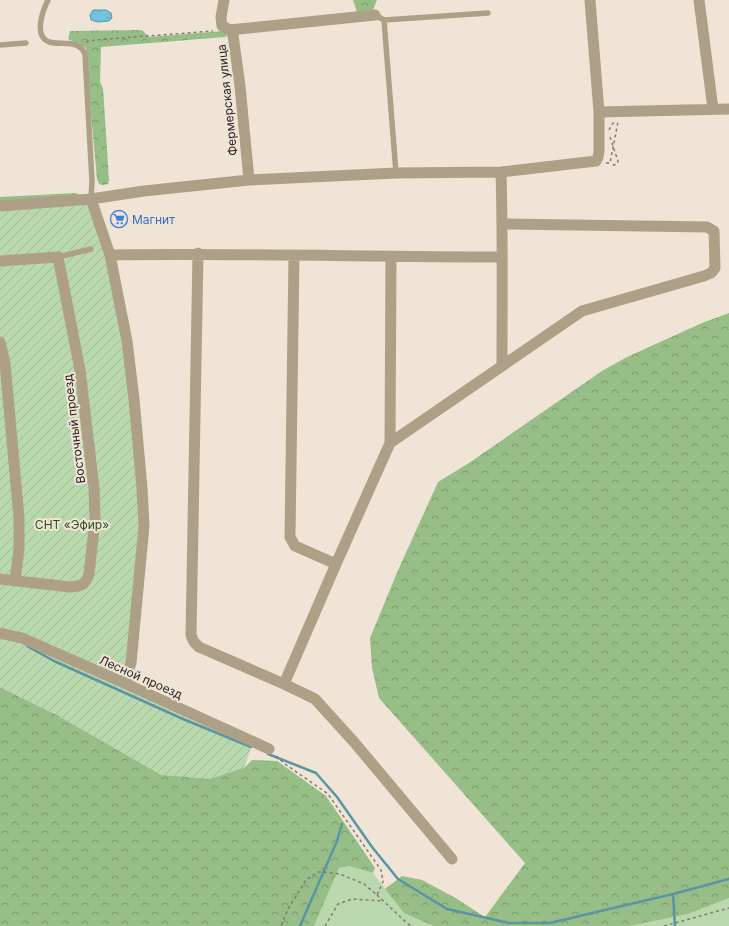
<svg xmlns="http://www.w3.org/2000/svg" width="729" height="926" font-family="Inter,sans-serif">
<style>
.grass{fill:#b9d8ad}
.forest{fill:url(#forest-crowns)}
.garden{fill:url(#garden-furrows)}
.water{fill:url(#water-ripples);stroke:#5a95a4}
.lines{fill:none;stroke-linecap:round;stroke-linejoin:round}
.stream{stroke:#5a95a4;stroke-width:2.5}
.path{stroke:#837b73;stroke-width:1.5;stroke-dasharray:3 3;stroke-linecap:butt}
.service{stroke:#aea086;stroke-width:5.5}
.minor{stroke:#aea086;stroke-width:11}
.labels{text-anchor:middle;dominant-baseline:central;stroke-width:4;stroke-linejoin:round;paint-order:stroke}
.street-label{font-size:12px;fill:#28241f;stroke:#f0e4d7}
.shop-label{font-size:12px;fill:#366cbe;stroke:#f0e4d7;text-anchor:start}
.park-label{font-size:12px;fill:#294e15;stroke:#f0e4d7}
</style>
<defs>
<pattern id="forest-crowns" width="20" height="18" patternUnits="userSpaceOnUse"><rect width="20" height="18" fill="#97be86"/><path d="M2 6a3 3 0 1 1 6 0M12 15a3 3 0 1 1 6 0" fill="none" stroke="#7b9a6d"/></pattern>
<pattern id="garden-furrows" width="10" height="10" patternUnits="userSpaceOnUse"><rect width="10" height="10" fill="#b9d8ad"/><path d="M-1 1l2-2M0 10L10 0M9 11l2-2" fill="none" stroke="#9fb994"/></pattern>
<pattern id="water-ripples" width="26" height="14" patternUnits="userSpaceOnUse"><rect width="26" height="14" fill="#70c5dd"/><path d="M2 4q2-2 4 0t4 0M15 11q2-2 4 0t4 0" fill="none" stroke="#61a9bd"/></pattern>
</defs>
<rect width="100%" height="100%" fill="#f0e4d7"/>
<path class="grass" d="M349,866L373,873L404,913L433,926H314L339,868Z
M729,898V926H630L688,914Z"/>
<path class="forest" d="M353,0H377L373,10L357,12Z
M142,30L149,37L224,31L227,36L225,37L101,47L100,82L103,88L109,180L108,184L103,185L99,184L97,179L88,82L86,48L68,39L70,31Z
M76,193L79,195L0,204V197Z
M729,313V898L688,914L630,926H433L404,913L385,889L402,876L422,880L454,897L485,917L525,863L379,698L372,668L370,638L399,568L438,482L469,463L602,371L627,357L702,323Z
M0,687L53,713L244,768L252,760L277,761L326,796L375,868L373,873L349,866L339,868L314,926H0Z"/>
<path class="garden" d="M91,199L127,341L142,488L131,663L138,691L253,742L244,768L210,779L161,775L53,713L0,687V206Z"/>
<path class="water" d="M93,10H106L111,13L112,18L109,21L98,22L91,20L90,15Z"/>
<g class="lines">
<path class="stream" d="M27,646L54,661L183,719L251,747
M268,754L316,773L337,797L372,847L398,879L447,909L509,923H550L673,894L729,879
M673,894L675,926
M300,926L337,841L342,824"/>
<path class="path" d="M86,42L95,40L213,31
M609,130L612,124L615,122
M610,137L618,161L617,164L614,165L610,163
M606,163H610L618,122
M276,756L285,764L328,794L381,870L383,882L377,895L364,884L340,874L323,872H318L306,880L288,909L281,926
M377,895L408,924L413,926
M325,926L338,904L352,899L383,901
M664,926L729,908"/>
<path class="service" d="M48,0C43,10 33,36 49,42C59,45 74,40 82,49C83,50 84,52 85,54L92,181L91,199
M375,15L384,20L396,173
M384,20L488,13
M0,45L26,43
M58,257L91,249"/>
<path class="minor" d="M224,0L221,17L222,26L230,30L233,35L240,86L249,180
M590,0L599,112L729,109
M699,0L713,109
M230,30L375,15
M501,172C503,237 502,301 502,366
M91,199L144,191L249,180L396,173L501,172L596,161L598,157L599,151V112
M0,206L91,199L110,255L127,341L134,399L142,488L144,526L131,663L127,675L122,682
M198,253L191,635L194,642L199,647L284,684L315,699L354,742L452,859
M110,255C240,253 371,257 502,257
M294,255L290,537L295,546L336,564
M0,261L58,257L80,370L94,488L95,520L89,574C85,585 82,586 70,587L0,579
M0,342L5,363L19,518V549L15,581
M390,443L391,257
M0,633L22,638L122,682L269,749
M284,684L336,564L390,443L582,311L704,276L711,273L715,268L714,231L707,227L503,224"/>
</g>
<defs>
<g id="supermarket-ring" transform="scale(0.9)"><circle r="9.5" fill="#f0e4d7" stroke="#3f7fe0" stroke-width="1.5"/><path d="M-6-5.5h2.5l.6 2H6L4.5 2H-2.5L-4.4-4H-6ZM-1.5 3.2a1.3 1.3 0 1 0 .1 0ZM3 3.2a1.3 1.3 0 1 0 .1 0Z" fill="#3f7fe0"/></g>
</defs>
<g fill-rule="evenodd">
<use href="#supermarket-ring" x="119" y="219"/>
</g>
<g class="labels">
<g class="street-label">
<text transform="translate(227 100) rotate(-96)">Фермерская улица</text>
<text transform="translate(74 429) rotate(-97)">Восточный проезд</text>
<text transform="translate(141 677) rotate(24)">Лесной проезд</text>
</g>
<g class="shop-label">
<text x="132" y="219">Магнит</text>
</g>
<g class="park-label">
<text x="72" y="524">СНТ «Эфир»</text>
</g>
</g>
</svg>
